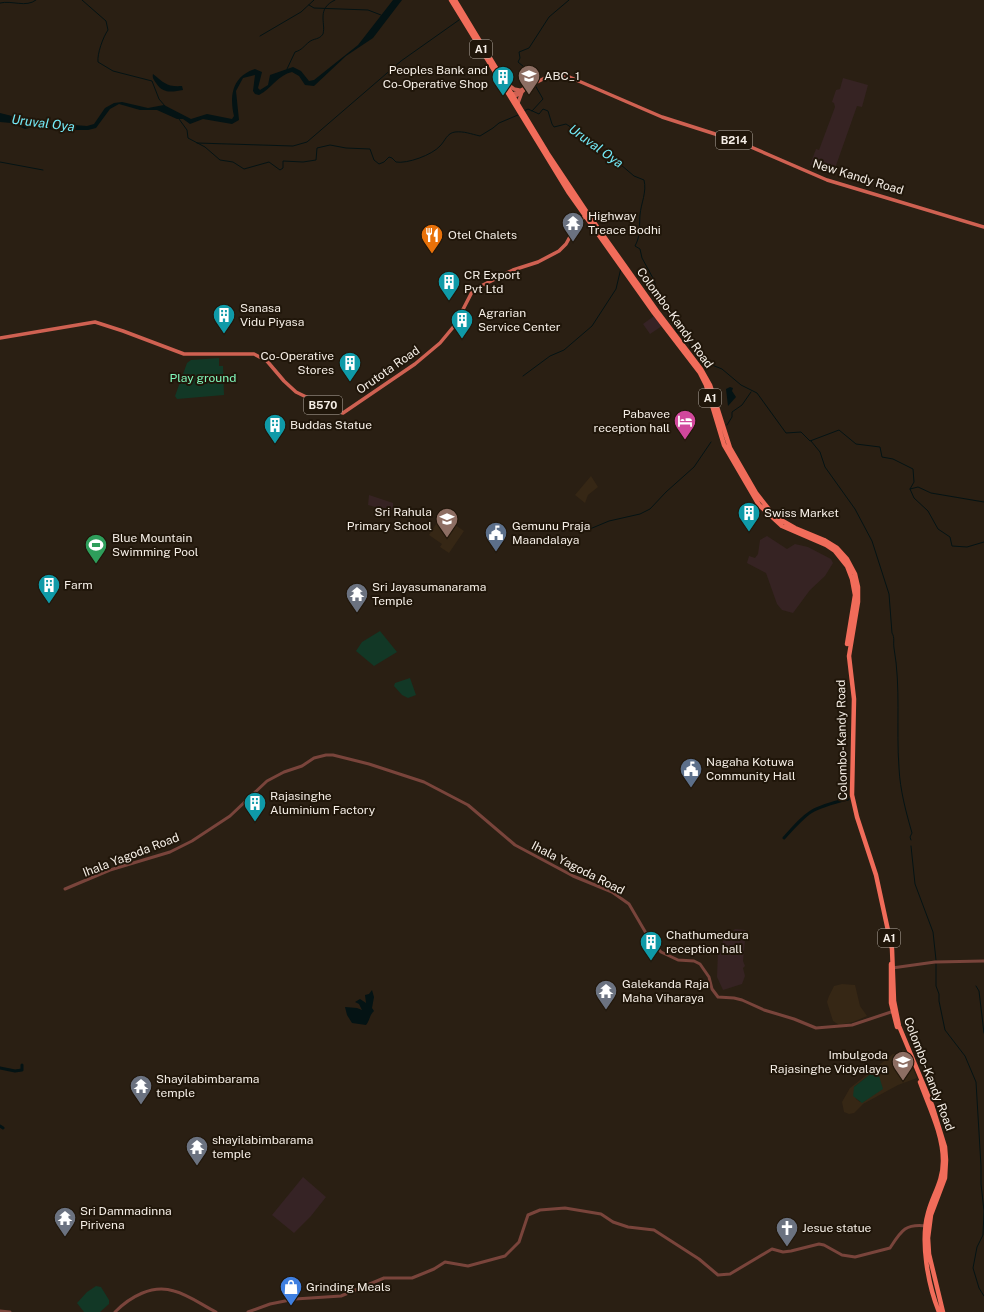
<svg xmlns="http://www.w3.org/2000/svg" width="984" height="1312" font-family="'Public Sans',sans-serif">
<style>
.commercial{fill:#362325}
.industrial{fill:#362323}
.built{fill:#362715;fill-rule:evenodd}
.green{fill:#123826}
.water{fill:#041314}
.lines{fill:none;stroke-linecap:round;stroke-linejoin:round}
.stream{stroke:#041314;stroke-width:1}
.canal{stroke:#041314;stroke-width:3}
.minor{stroke:#79443b;stroke-width:3}
.major{stroke:#cf6152;stroke-width:3.5}
.highway{stroke:#f16c5a;stroke-width:4.5}
.labels{text-anchor:middle;dominant-baseline:central;stroke-width:4;stroke-linejoin:round;paint-order:stroke}
.shield{fill:#20160a;stroke:#b5ada4;stroke-width:1}
.shield-label{font-size:11px;font-weight:bold;fill:#f5eee6}
.poi-label{font-size:12px;fill:#f5eee6;stroke:#20160a;text-anchor:start}
.street-label{font-size:12px;fill:#f5eee6;stroke:#20160a}
.park-label{font-size:12px;fill:#81f7bb;stroke:#20160a}
.water-label{font-size:13px;font-style:italic;fill:#74ecfa;stroke:#20160a}
</style>
<rect width="100%" height="100%" fill="#2a1f13"/>
<path class="commercial" d="M654,316L662,326L650,334L643,324Z
M303,1177L326,1197L311,1216L294,1233L272,1215Z"/>
<path class="industrial" d="M843,78L868,85L862,107L857,106L833,174L810,165L816,149L819,150L835,107L834,103L832,102L836,90L840,89Z
M369,495L393,503V509L390,511L368,505Z
M767,536L787,549L795,544L808,547L831,559L833,563L825,576L810,590L793,613L782,610L777,604L766,573L747,563L749,556L755,558L758,554L760,540Z
M735,929L746,930L743,961L745,966L743,968L745,976L742,984L723,990L717,977L718,951L725,938Z"/>
<path class="built" d="M591,476L598,487L588,495L585,503L575,495Z
M445,518L464,531L449,553L440,547L442,544L429,535L438,521L441,523Z
M842,984L855,985L860,1006L867,1016L853,1022L839,1025L833,1021L827,1002L829,996L834,986Z
M904,1049L917,1078L898,1085L863,1104L854,1113L849,1114L844,1112L842,1102L850,1088L893,1054L899,1053ZM877,1069L865,1101L860,1102L856,1099L854,1087Z"/>
<path class="green" d="M219,358V366H223L224,395L177,399L175,396L187,363L191,360Z
M380,631L397,652L374,666L356,651L362,642Z
M410,678L416,695L408,698L402,695L394,686L395,683Z
M877,1069L883,1089L862,1103L853,1096L854,1087Z
M96,1286L101,1287L109,1300V1304L100,1312H84L77,1303L87,1292Z"/>
<path class="water" d="M393,0H402L373,38L346,56L314,86L305,85L299,76L292,72C278,75 272,88 259,95L255,94L253,91L255,75L243,78L236,91L239,120L232,124L203,119L190,124L183,119H177L157,110H140L119,104L110,109L96,128L88,130H56L33,127L25,129L11,123L0,122V113L36,122L87,126L94,124L105,108L114,103L122,102L148,108L164,105L191,119L207,114L232,119L234,116C229,95 233,76 255,69L262,72L258,88L260,90L268,85L270,75L293,67L301,71L309,81L314,80L358,45Z
M153,74C164,83 167,87 182,86L183,90C172,92 163,94 156,83C154,80 152,78 153,74Z
M730,387L733,388L732,391L736,397L728,406L726,389Z
M372,990L374,997L372,1008L374,1011C369,1016 370,1020 366,1025L352,1023L347,1015L345,1007L357,1008L362,1010L359,1004L355,1002L360,999L366,1003L365,995L369,994Z"/>
<g class="lines">
<path class="stream" d="M82,0L106,21L108,30C103,37 97,54 98,62L113,71L152,81L159,99L165,106
M0,3C12,0 26,8 36,0
M309,5L314,8L368,10L381,15
M260,36L301,12L314,0
M287,69L295,52C302,50 304,46 309,42C314,38 319,40 323,34C326,22 316,9 335,0
M524,111L528,109L539,114L543,109L548,111L552,124L554,127L566,124L589,139L600,152L607,153L634,176L644,180C647,192 641,203 640,215C639,226 641,235 635,246L640,249L642,258L654,280L658,294L668,308L674,326L677,332L687,339L691,347L702,351L712,365L722,369L741,385L757,393L786,433L801,432L810,441L839,430L856,444L880,447L882,457L893,459L913,469L914,482L910,489L914,498L928,511L938,529L950,537L952,546L967,547L984,542
M532,111L543,99L532,80L524,75V67L518,62L520,58L519,52L529,48L549,17L569,0
M179,119L187,130L188,138L205,147L220,160L233,162L244,169L269,162L280,170L283,168V161L303,162L316,160L317,148L330,145L346,148L370,149L374,160L379,164L384,162L389,157L392,158L396,162C407,164 432,155 440,146C445,141 447,133 455,132C464,131 471,134 480,136L493,128L499,123L518,115
M197,143L293,146L307,142L401,61L459,20
M0,162L43,170
M523,376L550,356L564,350L592,326L616,289L621,268
M727,425L732,417V412L742,405L751,392
M811,441L820,452L825,467L855,509L872,541L889,594L892,633C895,638 893,642 894,648C901,688 896,727 899,768C900,790 906,812 912,833L910,837L911,840
M910,489L918,487L931,493L984,502
M585,531L609,521L640,514L650,509L666,492L694,467L711,442
M911,846L915,884L933,932L936,960
M936,964V986L939,994V1001L945,1030L965,1056L976,1082L981,1166V1184L984,1211L983,1235L977,1247L973,1268L979,1288L984,1296
M976,986L979,991L984,1033"/>
<path class="canal" d="M784,838C808,811 811,808 848,799
M0,1068L15,1071L22,1070V1065
M0,1126L3,1128"/>
<path class="minor" d="M65,889L110,870L170,852L192,841L230,816L267,781L284,772L302,766L314,758L326,755H333L369,764L424,782L468,805L515,845L573,876L612,892L629,904L650,940L661,952L678,960L694,961L700,964L709,977L712,989L718,997L734,998L742,1000L764,1010L794,1019L816,1028L852,1025L894,1011
M892,968L935,962L984,961
M0,1311L10,1312
M115,1312C130,1297 152,1284 174,1291C189,1295 202,1305 216,1312
M248,1312L270,1304L295,1299L341,1296L384,1278H412L434,1269L445,1262L468,1266L505,1256L519,1242L528,1215L540,1210L565,1208L601,1214L613,1222L628,1227L654,1230L699,1259L718,1275L730,1274L772,1249L783,1252L791,1251L819,1244L824,1245L842,1255L855,1257L890,1248C901,1231 905,1223 927,1226"/>
<path class="major" d="M506,83L514,89L519,90
M511,95L547,77L567,76L662,117L737,141L827,180L984,227
M512,98L522,92L527,87
M518,103L522,92
M0,338L95,322L123,331L184,354H254L267,361L284,381L296,392L333,410L343,413L415,364L440,343L455,325L473,290L513,270L538,262L559,251L566,244L577,224L587,214"/>
<path class="highway" d="M451,0L569,193L654,313L700,373L706,385L724,445L759,505L782,526L826,545L835,551L847,566L852,579L855,595L847,644
M455,0L548,154L588,214L657,311L701,369L710,385L730,448L756,493L771,512L781,520L795,528L824,540L837,548L847,559L855,574L858,587V602L849,656L854,699L852,795L857,817L876,875L892,949L894,1001L899,1026L932,1105L945,1147L946,1160L945,1178L931,1215L928,1238L929,1254L943,1312
M891,964V1003L897,1027
M920,1082C929,1107 943,1134 943,1161C943,1182 933,1194 928,1213C920,1241 928,1285 939,1312"/>
</g>
<defs>
<g id="school-pin" transform="scale(1.15)"><path d="M0 17L-7.5 6A9.5 9.5 0 1 1 7.5 6Z" fill="#8d6e63" stroke="#20160a"/><path d="M0-5L7-2L0 1L-7-2ZM-4 1L0 2.5L4 1V4Q0 6-4 4Z" fill="#fff"/></g>
<g id="building-pin" transform="scale(1.15)"><path d="M0 17L-7.5 6A9.5 9.5 0 1 1 7.5 6Z" fill="#0f9aa8" stroke="#20160a"/><path d="M-4-6H4V6H1V3H-1V6H-4ZM-2.5-4.3h1.7v1.8h-1.7ZM.8-4.3h1.7v1.8H.8ZM-2.5-1h1.7V.8h-1.7ZM.8-1h1.7V.8H.8Z" fill="#fff"/></g>
<g id="temple-pin" transform="scale(1.15)"><path d="M0 17L-7.5 6A9.5 9.5 0 1 1 7.5 6Z" fill="#6b7280" stroke="#20160a"/><path d="M0-6L5-2H3V0L6.5 2.5H4V6H1.5V3h-3V6H-4V2.5H-6.5L-3 0V-2H-5Z" fill="#fff"/></g>
<g id="restaurant-pin" transform="scale(1.15)"><path d="M0 17L-7.5 6A9.5 9.5 0 1 1 7.5 6Z" fill="#e8710a" stroke="#20160a"/><path d="M-5-6h1v4h1v-4h1v4h1v-4h1v5L-1.5 .5V6h-2V.5L-5-1ZM5-6V6H3V1.5H1.5Q1.5-4 5-6Z" fill="#fff"/></g>
<g id="hotel-pin" transform="scale(1.15)"><path d="M0 17L-7.5 6A9.5 9.5 0 1 1 7.5 6Z" fill="#d1479c" stroke="#20160a"/><path d="M-6-4.5h1.5V1H6V5H4.5V3h-9V5H-6ZM-4 0a1.8 1.8 0 1 1 3.6 0ZM.5 0V-2.5h3Q6-2.5 6 0Z" fill="#fff"/></g>
<g id="civic-pin" transform="scale(1.15)"><path d="M0 17L-7.5 6A9.5 9.5 0 1 1 7.5 6Z" fill="#5c6f8a" stroke="#20160a"/><path d="M-.6-6.5H3V-4.5H.6V-3L4-1V1h2V6H-6V1h2V-1L-.6-3ZM-1.2 2.5V6h2.4V2.5Z" fill="#fff"/></g>
<g id="stadium-pin" transform="scale(1.15)"><path d="M0 17L-7.5 6A9.5 9.5 0 1 1 7.5 6Z" fill="#2e9e5b" stroke="#20160a"/><path d="M0-5a6.5 5 0 1 0 0 10a6.5 5 0 1 0 0-10ZM-3.5-1.8h7v3.6h-7Z" fill="#fff"/></g>
<g id="church-pin" transform="scale(1.15)"><path d="M0 17L-7.5 6A9.5 9.5 0 1 1 7.5 6Z" fill="#6b7280" stroke="#20160a"/><path d="M-1.2-6h2.4v3.5h3.3v2.4h-3.3V6h-2.4V-.1h-3.3v-2.4h3.3Z" fill="#fff"/></g>
<g id="shop-pin" transform="scale(1.15)"><path d="M0 17L-7.5 6A9.5 9.5 0 1 1 7.5 6Z" fill="#3f7fe0" stroke="#20160a"/><path d="M-5-2.5h2.3a2.7 3.5 0 0 1 5.4 0H5L5.5 6h-11ZM-1.5-2.5h3a1.5 2.3 0 0 0-3 0Z" fill="#fff"/></g>
</defs>
<g fill-rule="evenodd">
<use href="#school-pin" x="529" y="76"/>
<use href="#building-pin" x="503" y="77"/>
<use href="#temple-pin" x="573" y="223"/>
<use href="#restaurant-pin" x="432" y="235"/>
<use href="#building-pin" x="449" y="282"/>
<use href="#building-pin" x="224" y="315"/>
<use href="#building-pin" x="462" y="320"/>
<use href="#building-pin" x="350" y="363"/>
<use href="#hotel-pin" x="685" y="421"/>
<use href="#building-pin" x="275" y="425"/>
<use href="#building-pin" x="749" y="513"/>
<use href="#school-pin" x="447" y="519"/>
<use href="#civic-pin" x="496" y="533"/>
<use href="#stadium-pin" x="96" y="545"/>
<use href="#building-pin" x="49" y="585"/>
<use href="#temple-pin" x="357" y="594"/>
<use href="#civic-pin" x="691" y="769"/>
<use href="#building-pin" x="255" y="803"/>
<use href="#building-pin" x="651" y="942"/>
<use href="#temple-pin" x="606" y="991"/>
<use href="#school-pin" x="903" y="1062"/>
<use href="#temple-pin" x="141" y="1086"/>
<use href="#temple-pin" x="197" y="1147"/>
<use href="#temple-pin" x="65" y="1218"/>
<use href="#church-pin" x="787" y="1228"/>
<use href="#shop-pin" x="291" y="1287"/>
</g>
<g class="labels">
<g class="shield">
<rect x="470" y="40" width="22" height="18" rx="3"/>
<rect x="716" y="131" width="36" height="18" rx="3"/>
<rect x="699" y="389" width="22" height="18" rx="3"/>
<rect x="304" y="396" width="38" height="18" rx="3"/>
<rect x="878" y="929" width="22" height="18" rx="3"/>
</g>
<g class="shield-label">
<text x="481" y="49">A1</text>
<text x="734" y="140">B214</text>
<text x="710" y="398">A1</text>
<text x="323" y="405">B570</text>
<text x="889" y="938">A1</text>
</g>
<g class="poi-label">
<text x="488" y="70" text-anchor="end">Peoples Bank and<tspan x="488" dy="14">Co-Operative Shop</tspan></text>
<text x="544" y="76">ABC_1</text>
<text x="588" y="216">Highway<tspan x="588" dy="14">Treace Bodhi</tspan></text>
<text x="448" y="235">Otel Chalets</text>
<text x="464" y="275">CR Export<tspan x="464" dy="14">Pvt Ltd</tspan></text>
<text x="240" y="308">Sanasa<tspan x="240" dy="14">Vidu Piyasa</tspan></text>
<text x="478" y="313">Agrarian<tspan x="478" dy="14">Service Center</tspan></text>
<text x="334" y="356" text-anchor="end">Co-Operative<tspan x="334" dy="14">Stores</tspan></text>
<text x="670" y="414" text-anchor="end">Pabavee<tspan x="670" dy="14">reception hall</tspan></text>
<text x="290" y="425">Buddas Statue</text>
<text x="432" y="512" text-anchor="end">Sri Rahula<tspan x="432" dy="14">Primary School</tspan></text>
<text x="764" y="513">Swiss Market</text>
<text x="512" y="526">Gemunu Praja<tspan x="512" dy="14">Maandalaya</tspan></text>
<text x="112" y="538">Blue Mountain<tspan x="112" dy="14">Swimming Pool</tspan></text>
<text x="64" y="585">Farm</text>
<text x="372" y="587">Sri Jayasumanarama<tspan x="372" dy="14">Temple</tspan></text>
<text x="706" y="762">Nagaha Kotuwa<tspan x="706" dy="14">Community Hall</tspan></text>
<text x="270" y="796">Rajasinghe<tspan x="270" dy="14">Aluminium Factory</tspan></text>
<text x="666" y="935">Chathumedura<tspan x="666" dy="14">reception hall</tspan></text>
<text x="622" y="984">Galekanda Raja<tspan x="622" dy="14">Maha Viharaya</tspan></text>
<text x="888" y="1055" text-anchor="end">Imbulgoda<tspan x="888" dy="14">Rajasinghe Vidyalaya</tspan></text>
<text x="156" y="1079">Shayilabimbarama<tspan x="156" dy="14">temple</tspan></text>
<text x="212" y="1140">shayilabimbarama<tspan x="212" dy="14">temple</tspan></text>
<text x="80" y="1211">Sri Dammadinna<tspan x="80" dy="14">Pirivena</tspan></text>
<text x="802" y="1228">Jesue statue</text>
<text x="306" y="1287">Grinding Meals</text>
</g>
<g class="street-label">
<text transform="translate(858 177) rotate(17)">New Kandy Road</text>
<text transform="translate(675 318) rotate(54)">Colombo-Kandy Road</text>
<text transform="translate(388 370) rotate(-35)">Orutota Road</text>
<text transform="translate(842 740) rotate(-91)">Colombo-Kandy Road</text>
<text transform="translate(131 855) rotate(-21)">Ihala Yagoda Road</text>
<text transform="translate(578 868) rotate(27)">Ihala Yagoda Road</text>
<text transform="translate(929 1074) rotate(69)">Colombo-Kandy Road</text>
</g>
<g class="park-label">
<text x="203" y="378">Play ground</text>
</g>
<g class="water-label">
<text transform="translate(43 123) rotate(7)">Uruval Oya</text>
<text transform="translate(596 146) rotate(36)">Uruval Oya</text>
</g>
</g>
</svg>
